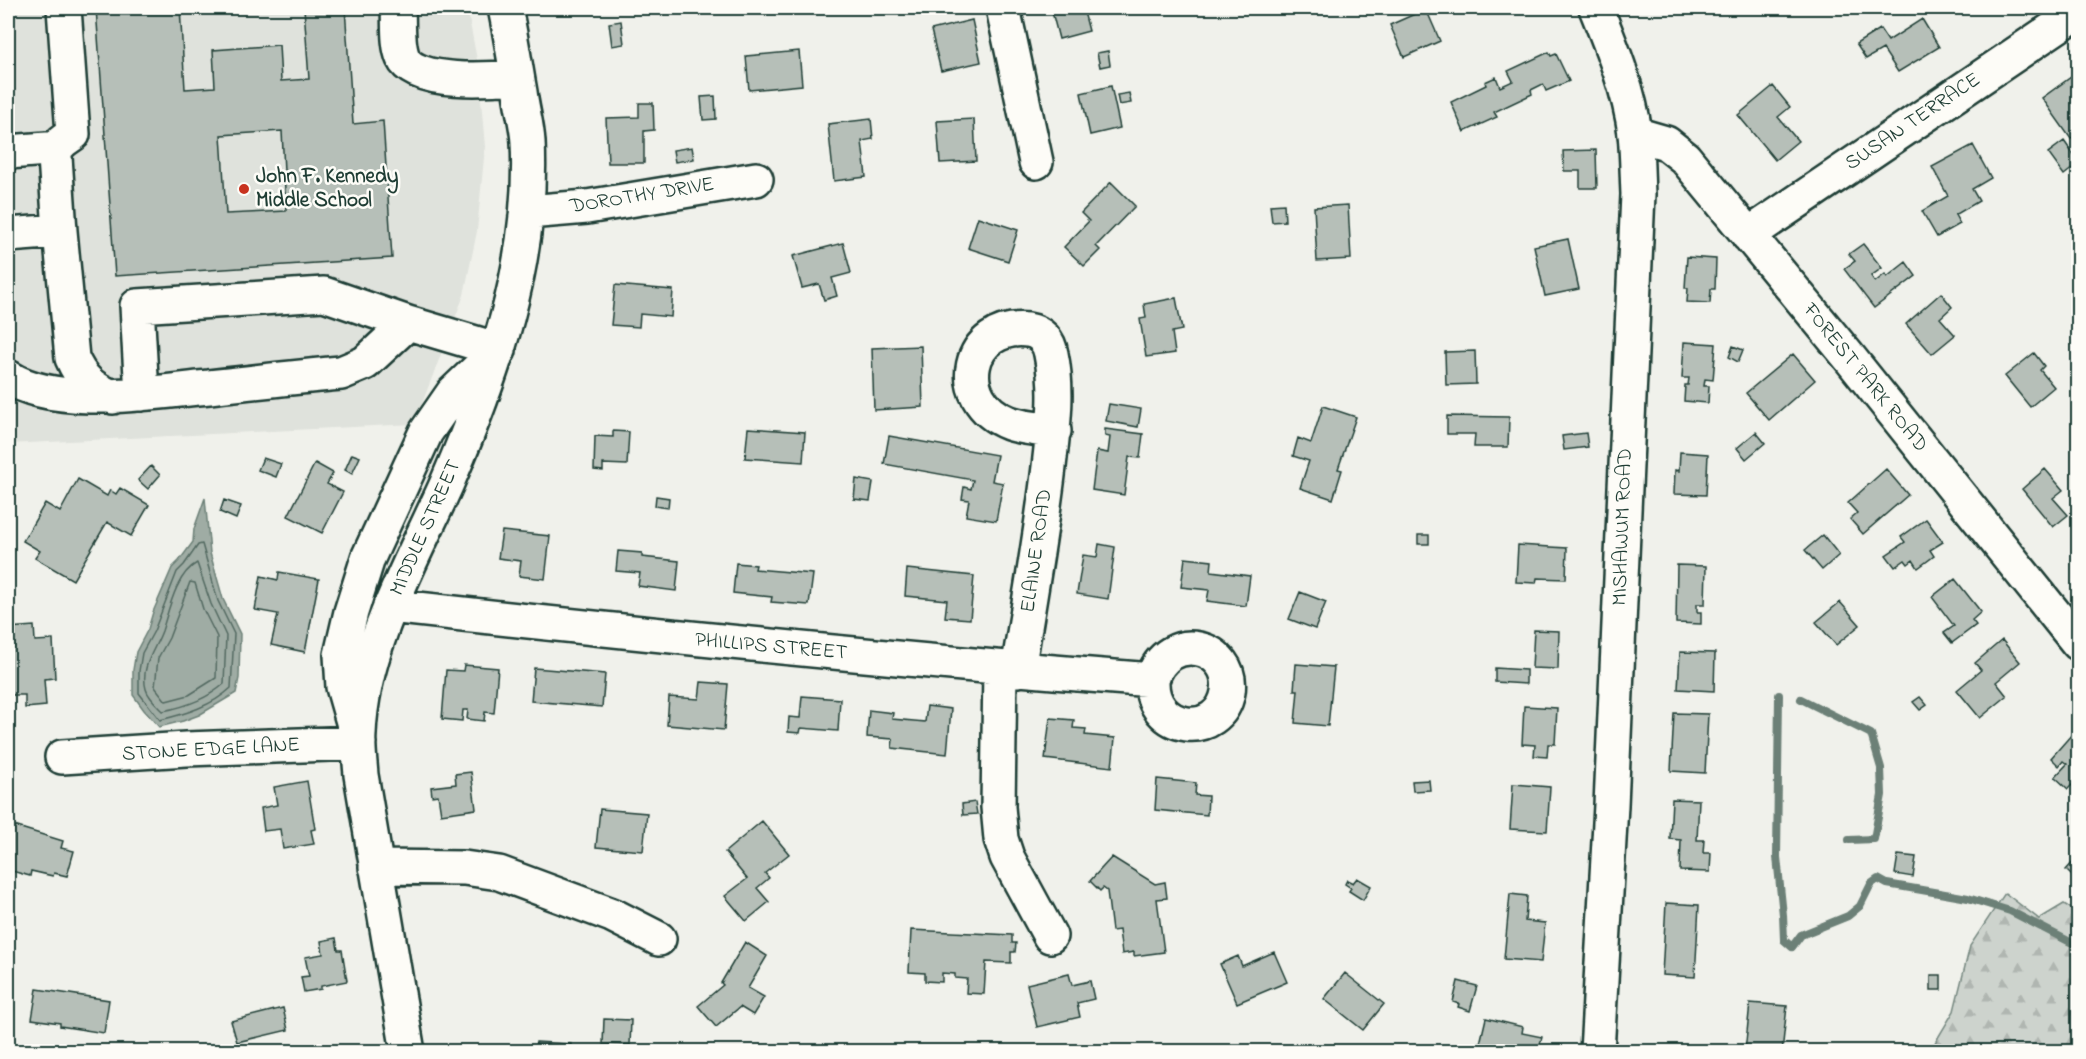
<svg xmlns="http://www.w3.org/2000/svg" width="2086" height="1059" font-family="'Indie Flower',sans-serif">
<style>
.built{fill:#dfe2dc}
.forest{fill:url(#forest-firs);stroke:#768880;stroke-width:1.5}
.water{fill:#9faca4;stroke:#6c8077;stroke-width:1.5}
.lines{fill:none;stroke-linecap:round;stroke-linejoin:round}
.shore{stroke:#526961;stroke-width:1.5}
.stream{stroke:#6c8077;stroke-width:8}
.building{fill:#b6bfb8;stroke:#1f3d34;stroke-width:1.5;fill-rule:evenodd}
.minor-casing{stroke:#1f3d34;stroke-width:38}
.major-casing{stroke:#1f3d34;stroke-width:38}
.minor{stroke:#fdfcf7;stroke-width:33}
.major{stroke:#fdfcf7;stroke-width:33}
.poi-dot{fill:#c8321e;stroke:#fdfcf7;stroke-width:2}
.labels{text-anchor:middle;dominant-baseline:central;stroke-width:5;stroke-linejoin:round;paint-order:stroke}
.street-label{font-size:21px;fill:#1f3d34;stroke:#fdfcf7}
.poi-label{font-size:21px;font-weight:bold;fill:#1f3d34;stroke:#fdfcf7;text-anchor:start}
</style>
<defs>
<pattern id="forest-firs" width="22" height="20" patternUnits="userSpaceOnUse" patternTransform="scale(1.5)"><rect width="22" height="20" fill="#cdd3cd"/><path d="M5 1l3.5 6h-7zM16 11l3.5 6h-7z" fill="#b0b6b1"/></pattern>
</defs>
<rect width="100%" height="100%" fill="#f0f1eb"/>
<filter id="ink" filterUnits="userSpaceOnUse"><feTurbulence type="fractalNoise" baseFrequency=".0167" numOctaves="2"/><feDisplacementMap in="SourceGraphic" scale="12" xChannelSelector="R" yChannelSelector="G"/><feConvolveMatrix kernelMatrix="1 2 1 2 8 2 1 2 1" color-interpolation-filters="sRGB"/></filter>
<g filter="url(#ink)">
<path class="built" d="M8,8H467L478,65L485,147L477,231L464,295L414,424L8,444Z"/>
<path class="forest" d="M2005,893L2039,919L2064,904L2078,913V1051H1930L1954,1011L1970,946Z"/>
<path class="water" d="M205,498L210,553L223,599L240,634L239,678L236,693L199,715L183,721L159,727L144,710L133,695V670L136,652L148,629L153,612L172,568L179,561L193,542L194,529Z"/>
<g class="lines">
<path class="shore" d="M202,544L218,601L234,634L231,688C212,706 185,714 160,720L139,693V671L142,653L154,631L177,572L184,565L198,545Z
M197,563L211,604L226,636L224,684C207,699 184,707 163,711C157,705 148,697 146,689C140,667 155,650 162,631C169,610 176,574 197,563Z
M190,582L195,583L203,609L217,637L216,678L189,695L166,701L155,687L158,658L169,638Z"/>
<path class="stream" d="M1779,695L1777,857L1783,915L1784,940L1792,947L1801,935L1848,916L1860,906L1871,884L1878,879L1887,884L1968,898L2010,911L2078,946
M1801,699L1871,734L1881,768L1882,795L1874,839L1849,840"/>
</g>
<path class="building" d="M96,8H180L185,89L215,87L213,50L279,45L281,81L309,79L304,8H345L353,124L383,121L392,258L115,276ZM282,131L286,211L226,214L221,135Z
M1051,8H1083L1089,31L1059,39Z
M1426,9L1440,41L1404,57L1390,25Z
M1922,19L1939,47L1898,72L1883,49L1866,59L1856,44L1880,29L1888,41Z
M972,20L981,62L941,71L931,30Z
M621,21L624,44L612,46L609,23Z
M799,51L802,85L749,90L746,56Z
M1108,51L1110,65L1100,67L1097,53Z
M1549,52L1551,56L1556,54L1569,81L1546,91L1543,84L1531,90L1532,94L1494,112L1497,117L1464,132L1451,102L1486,85L1485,82L1496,77L1500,87L1513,81L1508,71Z
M2078,72V134L2071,139L2042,98Z
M1111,86L1120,128L1090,135L1081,93Z
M1773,86L1790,107L1778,117L1798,141L1775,160L1738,115Z
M1129,93L1131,103L1119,105L1117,95Z
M715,96L716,119L703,120L701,97Z
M639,103H653L654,130L644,131V163H608L606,118L639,117Z
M871,119L873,139L862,141L866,177L834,181L828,124Z
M974,119L976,161L940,163L937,121Z
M2064,141L2078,161V164L2064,175L2048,153Z
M1973,145L1991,178L1972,189L1979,201L1955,215L1960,224L1937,237L1922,211L1948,196L1932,167Z
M692,147L694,159L675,162L673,150Z
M1596,150L1597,188H1580V171H1564L1563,151Z
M1111,182L1135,206L1096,246L1100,250L1084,266L1064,247L1089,221L1081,213Z
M1284,204L1285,221L1272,222L1270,205Z
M1348,205L1351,259L1317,261L1314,207Z
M978,217L1018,230L1008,261L968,248Z
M1568,239L1579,289L1545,296L1534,246Z
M843,243L851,273L832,278L837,296L824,300L819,284L802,288L793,256Z
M1863,244L1882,268L1871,276L1875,282L1885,274L1887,277L1906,262L1916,276L1874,308L1844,269L1855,261L1849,254Z
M1687,257L1716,259L1715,289H1711L1710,303L1687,302L1688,288H1685Z
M615,285L673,290L671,317L640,314L639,327L611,325Z
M1941,293L1952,307L1940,318L1955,335L1932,354L1906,324Z
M1176,298L1182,330L1172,332L1175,353L1146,357L1140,319L1146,318L1144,304Z
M1684,342L1716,344L1713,380L1705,379L1704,386H1709L1708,403L1684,401L1685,385H1688L1689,378H1682Z
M921,346L923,407L874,410L872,348Z
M1733,346L1743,350L1738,362L1729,357Z
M1475,351L1476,384L1446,385L1445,352Z
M2034,353L2044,366L2040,370L2054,387L2030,407L2005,376Z
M1793,354L1815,380L1769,420L1746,393Z
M1109,404L1141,409L1138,427L1106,421Z
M1323,406L1356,417L1338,469L1342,470L1333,499L1300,488L1309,461L1293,456L1298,438L1311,443Z
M1447,416L1509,417L1508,447H1474L1475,434H1447Z
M748,428L805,432L803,462L745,458Z
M1105,429L1143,434L1140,458L1129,457L1124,495L1092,490L1097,451L1108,453L1110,437L1105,436Z
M613,431L629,432L627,465L603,464V471L594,470L595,436L613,437Z
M1756,432L1765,443L1746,459L1737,448Z
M1586,433L1588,447L1564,450L1562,436Z
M889,436L997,455L992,481L1003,483L996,521L966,516L969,500L962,499L964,487L971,489L973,480L884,464Z
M1680,452L1708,454L1706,495L1674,494L1675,470L1679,471Z
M352,454L360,457L352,474L345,470Z
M263,458L281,464L276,477L258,470Z
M315,463L333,473L327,484L343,492L322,533L288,516Z
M151,466L160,475L148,489L138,480Z
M1886,469L1908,495L1863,534L1850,519L1857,513L1848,503Z
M2045,469L2063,490L2053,498L2068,515L2053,527L2022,489Z
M78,479L107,496L110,490L116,494L120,488L149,505L131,536L107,522L73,580L35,558L40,551L23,541L45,503L60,512Z
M856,479L873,482L870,501L854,499Z
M656,496L669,498L668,508L655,506Z
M224,500L241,506L236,519L220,512Z
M1926,519L1943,542L1930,550L1934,556L1918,568L1913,560L1908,564L1905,560L1895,567L1886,555L1905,542L1901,537Z
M502,531L550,536L545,579L519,576L521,561L498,558Z
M1418,535H1429V544H1418Z
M1823,535L1839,555L1822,570L1805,550Z
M1099,544L1115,547L1108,599L1077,594L1083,555L1097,557Z
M1518,545L1567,548L1566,579L1537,578L1536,583L1516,582Z
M618,551L642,553V557L679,561L676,591L638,586L640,573L616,571Z
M1185,558L1212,561L1211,571L1250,576L1246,606L1207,601L1209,590L1181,587Z
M736,563L756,565L755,569L813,574L809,605L771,602L772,597L733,593Z
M1677,565L1706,566L1705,604H1697V612H1701V624L1676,623Z
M907,569L974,576L970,619L945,617L947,600L905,596Z
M279,572L319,579L305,652L271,645L278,614L255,610L261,576L278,580Z
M1955,579L1981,612L1972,620L1976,625L1952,643L1944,633L1954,626L1932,597Z
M1300,592L1326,602L1315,629L1289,619Z
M1840,602L1860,625L1836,645L1816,622Z
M34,626L35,641L53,640L55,678L44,679L46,706L25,708V695H10L9,673H8V628Z
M1534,630L1559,631L1558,669L1532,668Z
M2002,640L2020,662L1996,682L2007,696L1980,718L1957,690L1981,670L1975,663Z
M1680,652L1715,653L1714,691L1678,689Z
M1296,664L1334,667L1328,726L1295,723L1298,690H1294Z
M464,665L498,668L494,713L485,712L484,721L467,719L468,710H463L462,721L442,719L446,670L463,671Z
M534,668L605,674L602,707L531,701Z
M1495,668L1526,670V684L1495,682Z
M701,682L728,684L724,730L667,725L669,697L699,699Z
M802,696L840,699L838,731L801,728L800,733L788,732L789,717L800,718Z
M1920,697L1927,705L1920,710L1913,702Z
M927,706L951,709L947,754L892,748L893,739L867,737L869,710L893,713L892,719L925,722Z
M1524,706L1557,708L1555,744H1548L1547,757L1534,756L1535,745L1522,744Z
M1674,713L1708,714L1705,773L1671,771Z
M8,714H13V744H8Z
M1050,718L1074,720L1073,728L1086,729L1085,735L1115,738L1112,767L1045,759Z
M2072,734L2078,740V779L2068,789L2055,777L2067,764L2063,761L2059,766L2051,758Z
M471,772L476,809L441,814L438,795L432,796L431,787L456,784L455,774Z
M1157,779L1196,783L1195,795L1208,796L1207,815L1155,810Z
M1429,780L1430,790L1413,791L1412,781Z
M307,781L315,829L311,830L314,844L283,849L280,829L264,831L261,808L277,805L274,787Z
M1513,784L1550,787L1547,831L1510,829Z
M1672,799L1699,800L1697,840H1704L1703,853H1711L1710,872L1680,871L1681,840L1670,839Z
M975,802L977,814L963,815L962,804Z
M600,809L647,813L643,851L596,847Z
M762,821L789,854L765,873L769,878L757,888L769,902L746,921L725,896L747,879L725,852Z
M11,825L63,841L61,848L74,851L67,876L54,873L53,876L31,871L30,876L8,870V828L10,829Z
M1898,855L1916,857L1913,877L1895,874Z
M1112,857L1155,884L1165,882L1167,898L1157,899L1164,952L1134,956V952L1122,954L1119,930L1112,931L1107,891L1103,888L1100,891L1090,881Z
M2076,859L2078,862V869L2072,876L2066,870Z
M1357,878L1371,886L1363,900L1349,891L1351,888L1345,884L1347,880L1353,883Z
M1510,894L1527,896L1525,921L1545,923L1541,962L1504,959Z
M1666,903L1699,905L1695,977L1662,975Z
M911,930L1012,935V943H1016L1015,952H1011V963L986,962L984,994L966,993L967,979L955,978V974L942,973V982L925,981V973L909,972Z
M336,938L338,950H342L347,981L321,986V989L304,992L301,977L309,976L305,957L323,954L321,941Z
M745,942L767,956L748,988L764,997L753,1015L740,1007L716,1027L698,1006L723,985L721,983Z
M1274,952L1287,982L1237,1003L1220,964L1238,956L1242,966Z
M1345,973L1384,1004L1363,1030L1324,999Z
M1069,974L1072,985L1090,981L1094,999L1077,1003L1080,1017L1037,1027L1027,984Z
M1931,975H1941V990H1931Z
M1458,981L1477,986L1470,1011L1458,1007L1459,1004L1453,1002Z
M37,989L109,1000L104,1033L60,1026V1023L32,1019Z
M1750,1003L1787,1006L1782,1052H1745Z
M283,1008L288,1030L237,1042L231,1021Z
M1486,1018L1523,1027L1522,1033L1542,1037L1538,1052H1478Z
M604,1019L631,1020L630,1045L603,1044Z
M536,1042L571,1044V1052H536Z"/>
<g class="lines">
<g class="minor-casing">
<path id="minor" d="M398,8C399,23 397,44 403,58C415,85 492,79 517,77
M1003,8L1036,162
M1635,134L1666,143L1685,158L1849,357L2078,643
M8,152L47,149L55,157L60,231L72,358C81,379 92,389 113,397
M52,152L63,141L73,134L64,8
M528,212L587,207L756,179
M8,235L60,231
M1748,235L2078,12
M8,377C57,409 153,392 209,387C253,382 297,377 341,373L365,363L408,323L499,350
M142,394L137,306L324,294L408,323
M390,606C644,634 897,660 1152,680C1167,628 1235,645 1228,692C1220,740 1150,733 1152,680
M1000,668L998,807L1001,839L1007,857L1050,936
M1018,670C1029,602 1041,535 1049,467C1053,429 1059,392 1051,354C1049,341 1041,332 1028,330C967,323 950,400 1009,423C1023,428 1039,429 1054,431
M62,757L186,749L359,743L343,687L341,655L351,612L368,558L426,432L453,393L495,353
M376,867L464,868L499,873L612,915L659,939
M408,1052L361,775C360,761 358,748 359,734C362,646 412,562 447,483C494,374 534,262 528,142C527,125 522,109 520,92C515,64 511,36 505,8"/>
</g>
<g class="major-casing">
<path id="major" d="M1596,8C1612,48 1629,89 1635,133C1637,153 1637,174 1638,194L1611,805L1597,1052"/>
</g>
<use href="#minor" class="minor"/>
<use href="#major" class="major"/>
</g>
</g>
<circle class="poi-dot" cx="244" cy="189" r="6"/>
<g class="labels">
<g class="street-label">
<text transform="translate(1913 122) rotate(-34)">SUSAN TERRACE</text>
<text transform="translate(642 196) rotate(-9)">DOROTHY DRIVE</text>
<text transform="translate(1865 378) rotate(51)">FOREST PARK ROAD</text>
<text transform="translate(1623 527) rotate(-88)">MISHAWUM ROAD</text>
<text transform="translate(426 528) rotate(-66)">MIDDLE STREET</text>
<text transform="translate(1037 551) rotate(-82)">ELAINE ROAD</text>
<text transform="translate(771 647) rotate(5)">PHILLIPS STREET</text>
<text transform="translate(211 750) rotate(-3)">STONE EDGE LANE</text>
</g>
<g class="poi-label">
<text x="256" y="177">John F. Kennedy<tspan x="256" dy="24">Middle School</tspan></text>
</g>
</g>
<rect width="2086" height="1059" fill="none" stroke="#fdfcf7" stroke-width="30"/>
<rect x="15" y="15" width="2056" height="1029" fill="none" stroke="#1f3d34" stroke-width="2" filter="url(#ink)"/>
</svg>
